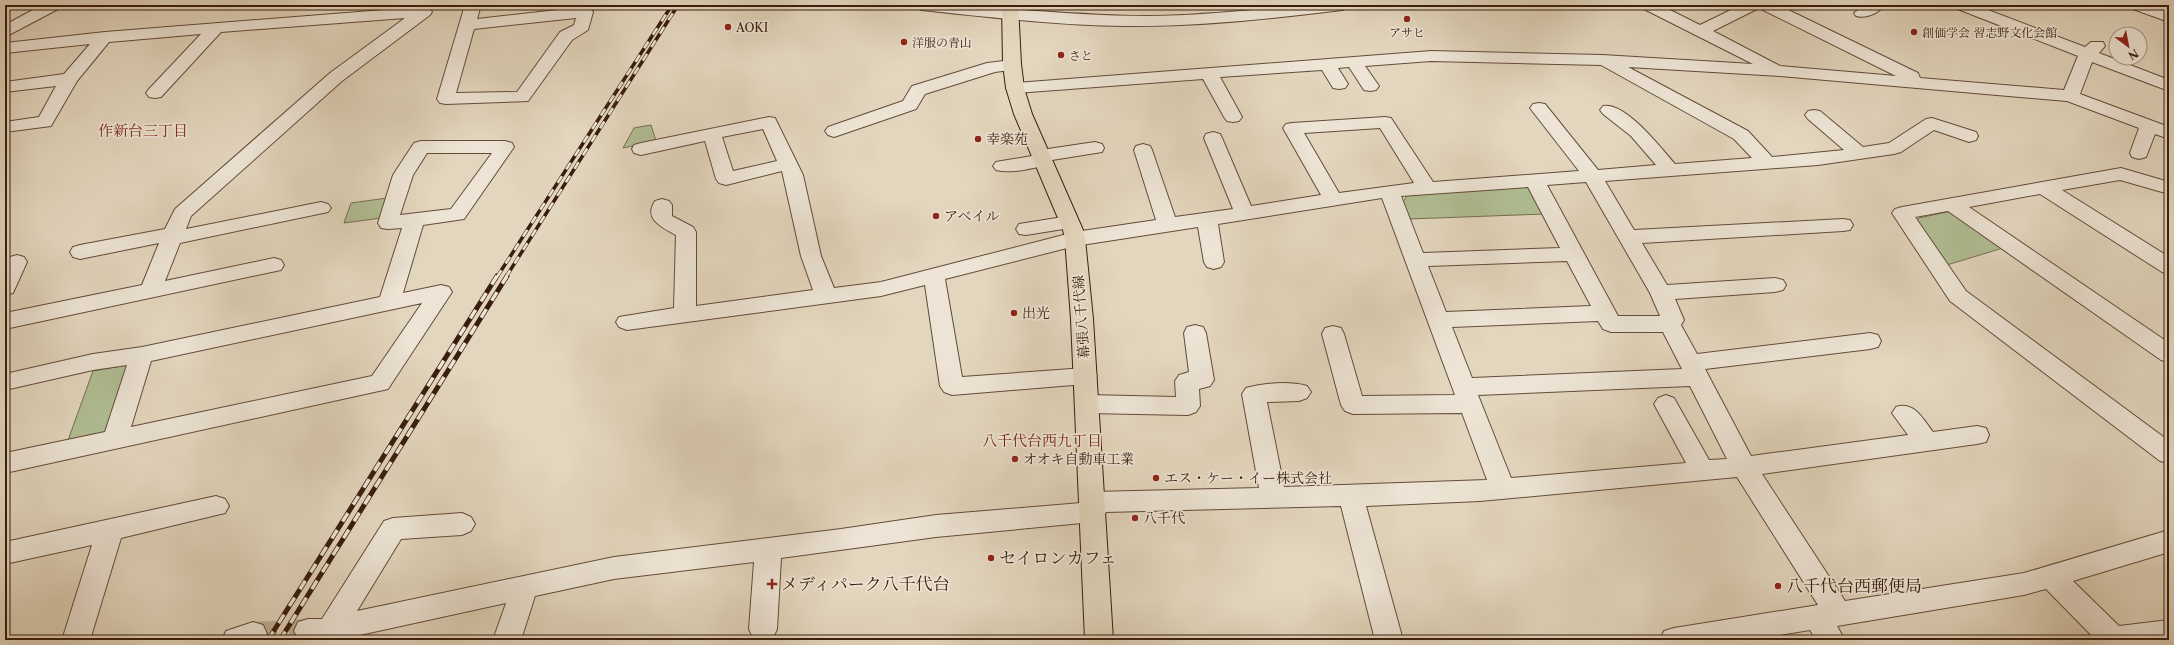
<svg xmlns="http://www.w3.org/2000/svg" width="2174" height="645" font-family="'Libre Caslon Text','Noto Serif JP',serif">
<style>
.green{fill:#b1be94;stroke:#756e50}
.lines{fill:none;stroke-linecap:round;stroke-linejoin:round}
.minor-tunnel{stroke:#c1b19b;stroke-width:24;stroke-dasharray:24 12;stroke-linecap:butt}
.minor-casing{stroke:#644b39;stroke-width:2}
.major-casing{stroke:#391d0d;stroke-width:2}
.minor{fill:#ede4d5;fill-rule:evenodd}
.major{fill:#e3d6be;fill-rule:evenodd}
.rail-far1-casing{stroke:#391d0d;stroke-width:3.5}
.rail-casing{stroke:#391d0d;stroke-width:5}
.rail-far1{stroke:#ede4d5;stroke-width:2.5;stroke-dasharray:8;stroke-linecap:butt}
.rail{stroke:#ede4d5;stroke-width:3.5;stroke-dasharray:10;stroke-linecap:butt}
.poi-dot{fill:#8f2418;stroke:#ede4d5;stroke-width:1.5}
.labels{text-anchor:middle;dominant-baseline:central;stroke-width:3.5;stroke-linejoin:round;paint-order:stroke}
.far-poi-label{font-size:12px;fill:#391d0d;stroke:#ede4d5;text-anchor:start}
.poi-label{font-size:14px;fill:#391d0d;stroke:#ede4d5;text-anchor:start}
.street-label{font-size:14px;fill:#391d0d;stroke:#ede4d5}
.neighbourhood-label{font-size:15px;fill:#7a1f14;stroke:#ede4d5}
.near-poi-label{font-size:17px;fill:#391d0d;stroke:#ede4d5;text-anchor:start}
</style>
<rect width="100%" height="100%" fill="#e3d6be"/>
<filter id="stains"><feTurbulence type="fractalNoise" baseFrequency=".005" numOctaves="4"/><feColorMatrix values="0 0 0 0 .2 0 0 0 0 .09 0 0 0 0 .02 0 0 0 .5 -.17"/></filter>
<radialGradient id="worn" r=".72"><stop offset=".6" stop-color="#630" stop-opacity="0"/><stop offset="1" stop-color="#630" stop-opacity=".3"/></radialGradient>
<path class="green" d="M651,125L656,141L623,148L634,128Z
M1530,185L1545,214L1409,219L1403,202L1408,194Z
M387,198L381,218L344,223L351,203Z
M1951,211L2006,247L1947,265L1916,222L1919,218Z
M127,365L130,367L108,431L99,436L67,443L93,371Z"/>
<g class="lines">
<path class="minor-tunnel" d="M253,634L308,631"/>
<g class="minor-casing">
<path id="minor" d="M42,5H62L60,8L5,37V25Z
M465,5H481L477,19L585,7L591,9L593,12L588,30L572,40L528,101L446,104L440,103L437,99ZM576,18L574,25L560,32L517,92L456,93L474,29Z
M914,5C992,5 1069,16 1147,16C1215,16 1282,5 1350,5L1348,8L1342,10C1269,19 1196,27 1121,26C1055,25 988,17 922,10L916,8Z
M1640,5H1660L1700,25L1741,5H1778L1918,73L1920,78L2064,90L2078,56L1955,8L1953,5H1975L2085,47L2091,42H2103L2105,46L2099,53L2169,80V91L2092,62L2080,94L2169,127V139L2155,134L2146,157L2139,159L2132,157L2130,153L2139,128L2067,101L1780,76L1628,67L1748,131L1772,157L1844,150L1808,119L1805,115L1808,111L1814,110L1820,111L1863,147L1889,143L1926,119L1932,118L1976,132L1978,136L1976,140L1969,142L1934,130L1901,152L1894,154L1818,165L1605,181L1634,230L1843,219L1850,220L1853,225L1850,230L1843,231L1642,243L1667,285L1775,278L1783,280L1786,285L1783,290L1775,292L1675,299L1684,320L1681,325L1697,354L1870,333L1878,335L1881,341L1878,347L1870,349L1705,369L1751,456L1908,435L1892,413L1896,407C1914,401 1923,419 1933,432L1977,426L1986,428L1989,435L1986,442L1977,444L1762,474L1845,601L2024,573L2169,530V552L2073,581L2119,626L2169,620V640H2096L2046,589L2024,595L1837,626L1845,640H1816L1810,630L1750,640H1660L1664,631L1674,628L1818,605L1737,477L1480,501L1366,506L1403,640H1375L1341,506L1106,512L1102,519L1093,522L936,537L781,558L777,629L773,638L766,640L753,638L749,629L754,562L614,579L535,596L521,640H493L506,603L337,640H299L294,631L298,622L308,619H322L384,521L393,518L462,513L471,517L475,524L471,531L462,535L401,539L357,611L614,557L841,529L936,515L1081,503L1084,495L1093,492L1259,488L1242,394L1246,388C1263,383 1290,381 1307,386L1311,392L1307,398L1299,401L1267,402L1284,487L1487,480L1462,413L1353,414L1345,411L1341,405L1322,334L1325,328L1333,326L1341,328L1344,334L1362,396L1455,395L1382,198L1218,224L1224,262L1221,267L1214,269L1207,267L1204,262L1198,227L1075,246L945,279L962,377L1085,368L1093,370L1097,376L1093,382L1085,384L952,395L944,392L940,386L925,285L881,296L627,330L619,327L616,322L619,317L674,308L676,235C662,227 643,219 655,201L662,199L669,201L672,205V216L693,227L696,232V306L813,290L801,256L782,171L726,185L719,183L716,179L705,141L641,155L634,153L632,149L634,145L641,143L769,117L775,118L803,175L821,256L834,288L881,282L1075,232L1156,220L1134,150L1136,146L1143,144L1150,146L1152,150L1175,217L1233,209L1204,138L1206,134L1213,132L1220,134L1222,138L1251,206L1321,195L1283,128L1286,124L1292,123L1385,117L1391,118L1433,182L1579,171L1530,108L1533,104L1539,103L1545,104L1598,170L1656,165L1631,136L1603,114L1600,110L1603,106C1625,101 1661,148 1675,164L1752,158L1734,139L1601,65L1431,61L1365,66L1379,86L1376,90L1370,91L1364,90L1349,67L1338,68L1348,84L1345,88L1339,89L1333,88L1322,70L1220,77L1242,117L1239,121L1233,122L1227,121L1224,117L1203,79L1015,93L1009,92L1006,88L1009,84L1015,83L1431,51L1602,55L1753,64L1642,8ZM1759,8L1896,76L1780,66L1713,31ZM1380,128L1414,183L1339,193L1304,133ZM763,129L777,161L733,171L722,137ZM1586,182L1650,293L1660,316H1618L1547,185ZM1528,187L1560,248L1423,253L1401,196ZM1567,261L1591,306L1446,312L1428,266ZM1598,321L1603,329L1611,332H1663L1682,369L1472,378L1452,327ZM1690,386L1727,459L1709,460L1674,398L1666,395L1658,398L1654,404L1686,463L1511,478L1478,395Z
M1865,5H1885C1879,13 1866,19 1856,16L1854,13Z
M2128,5H2151L2169,11V22L2130,8Z
M422,7L430,9L432,12L430,15L342,81L191,216L186,229L321,202L328,204L331,208L328,212L180,243L165,281L274,258L281,260L284,265L281,270L5,329V313L142,285L159,243L80,259L73,257L70,252L73,247L80,245L165,229L175,209L330,73L405,18L221,32L161,97L155,98L149,97L146,93L149,89L201,34L109,42L77,81L51,126L5,132V122L39,117L56,86L5,92V82L64,74L90,44L5,53V43L105,32Z
M1012,60L1018,61L1021,65L1018,69L995,72L925,94L916,109L834,137L828,135L825,131L828,127L903,101L912,86L987,63Z
M421,141H505L512,143L514,147L464,219L423,225L403,293L441,285L449,287L452,292L388,389L5,473V453L105,432L127,365L93,370L5,390V374L93,354L142,347L380,297L402,228L388,229L381,228L378,223L393,175L414,143ZM427,153H492L451,209L400,215L413,175ZM422,303L372,376L131,427L151,361Z
M1095,142L1102,144L1104,148L1102,152L1052,160L1050,164C1034,168 1012,174 996,170L993,166L996,162L1032,156L1034,152L1041,150Z
M2121,168L2169,182V194L2120,180L2062,190L2169,257V274L2162,272L2040,194L1969,207L2169,343V362L2161,360L1948,211L1915,217L1966,291L2169,441V463L2160,461L1950,301L1892,213L1895,209L1902,207Z
M1069,216L1076,217L1079,222L1076,227L1026,235L1019,234L1016,229L1019,224Z
M17,255L24,257L27,262L13,293L5,295V265L10,257Z
M1195,325L1203,327L1206,333L1214,380L1210,386L1199,389L1200,406L1196,412L1188,415L1087,413L1079,410L1075,404L1079,398L1087,395L1176,397L1175,381L1179,375L1189,372L1184,333L1187,327Z
M216,496L225,499L229,506L225,513L121,538L90,640H62L92,545L5,564V542Z
M253,622L263,625L267,634L264,640H222L226,631Z"/>
</g>
<g class="major-casing">
<path id="major" d="M1002,5H1018L1021,64L1024,88L1032,114L1083,230L1085,239L1093,319L1113,640H1085L1071,319L1065,239L1063,230L1014,114L1006,88L1003,64Z"/>
</g>
<use href="#minor" class="minor"/>
<use href="#major" class="major"/>
<g class="rail-far1-casing">
<path id="rail-far1" d="M497,277L672,5
M506,277L678,5"/>
</g>
<g class="rail-casing">
<path id="rail" d="M268,640L497,276
M280,640L507,276"/>
</g>
<use href="#rail-far1" class="rail-far1"/>
<use href="#rail" class="rail"/>
</g>
<g class="poi-dot">
<circle cx="1407" cy="19" r="4"/>
<circle cx="728" cy="27" r="4"/>
<circle cx="1914" cy="32" r="4"/>
<circle cx="904" cy="42" r="4"/>
<circle cx="1061" cy="55" r="4"/>
<circle cx="978" cy="139" r="4"/>
<circle cx="936" cy="216" r="4"/>
<circle cx="1014" cy="313" r="4"/>
<circle cx="1015" cy="459" r="4"/>
<circle cx="1156" cy="478" r="4"/>
<circle cx="1135" cy="518" r="4"/>
<circle cx="991" cy="558" r="4"/>
<path d="M770 578h4v4h4v4h-4v4h-4v-4h-4v-4h4z"/>
<circle cx="1778" cy="586" r="4"/>
</g>
<g class="labels">
<g class="far-poi-label">
<text x="736" y="27">AOKI</text>
<text x="1407" y="32" text-anchor="middle">アサヒ</text>
<text x="1922" y="32">創価学会 習志野文化会館</text>
<text x="912" y="42">洋服の青山</text>
<text x="1069" y="55">さと</text>
</g>
<g class="poi-label">
<text x="986" y="139">幸楽苑</text>
<text x="944" y="216">アベイル</text>
<text x="1022" y="313">出光</text>
<text x="1023" y="459">オオキ自動車工業</text>
<text x="1164" y="478">エス・ケー・イー株式会社</text>
<text x="1143" y="518">八千代</text>
</g>
<g class="street-label">
<text transform="translate(1081 317) rotate(-94)">幕張八千代線</text>
</g>
<g class="neighbourhood-label">
<text x="143" y="130">作新台三丁目</text>
<text x="1042" y="440">八千代台西九丁目</text>
</g>
<g class="near-poi-label">
<text x="999" y="558">セイロンカフェ</text>
<text x="781" y="584">メディパーク八千代台</text>
<text x="1786" y="586">八千代台西郵便局</text>
</g>
</g>
<rect width="2174" height="645" fill="none" stroke="#e3d6be" stroke-width="20"/>
<rect x="6" y="6" width="2162" height="633" fill="none" stroke="#391d0d" stroke-width="2"/>
<rect x="10" y="10" width="2154" height="625" fill="none" stroke="#391d0d"/>
<g transform="translate(2128 46) rotate(148)"><circle r="19" fill="#ede4d5" stroke="#a59485"/>
<path d="M0-3L7 15L0 10L-7 15Z" fill="#8f2418"/>
<text y="-6" font-size="11" font-weight="bold" text-anchor="middle" fill="#391d0d">N</text>
</g>
<rect width="100%" height="100%" filter="url(#stains)"/>
<rect width="100%" height="100%" fill="url(#worn)"/>
</svg>
